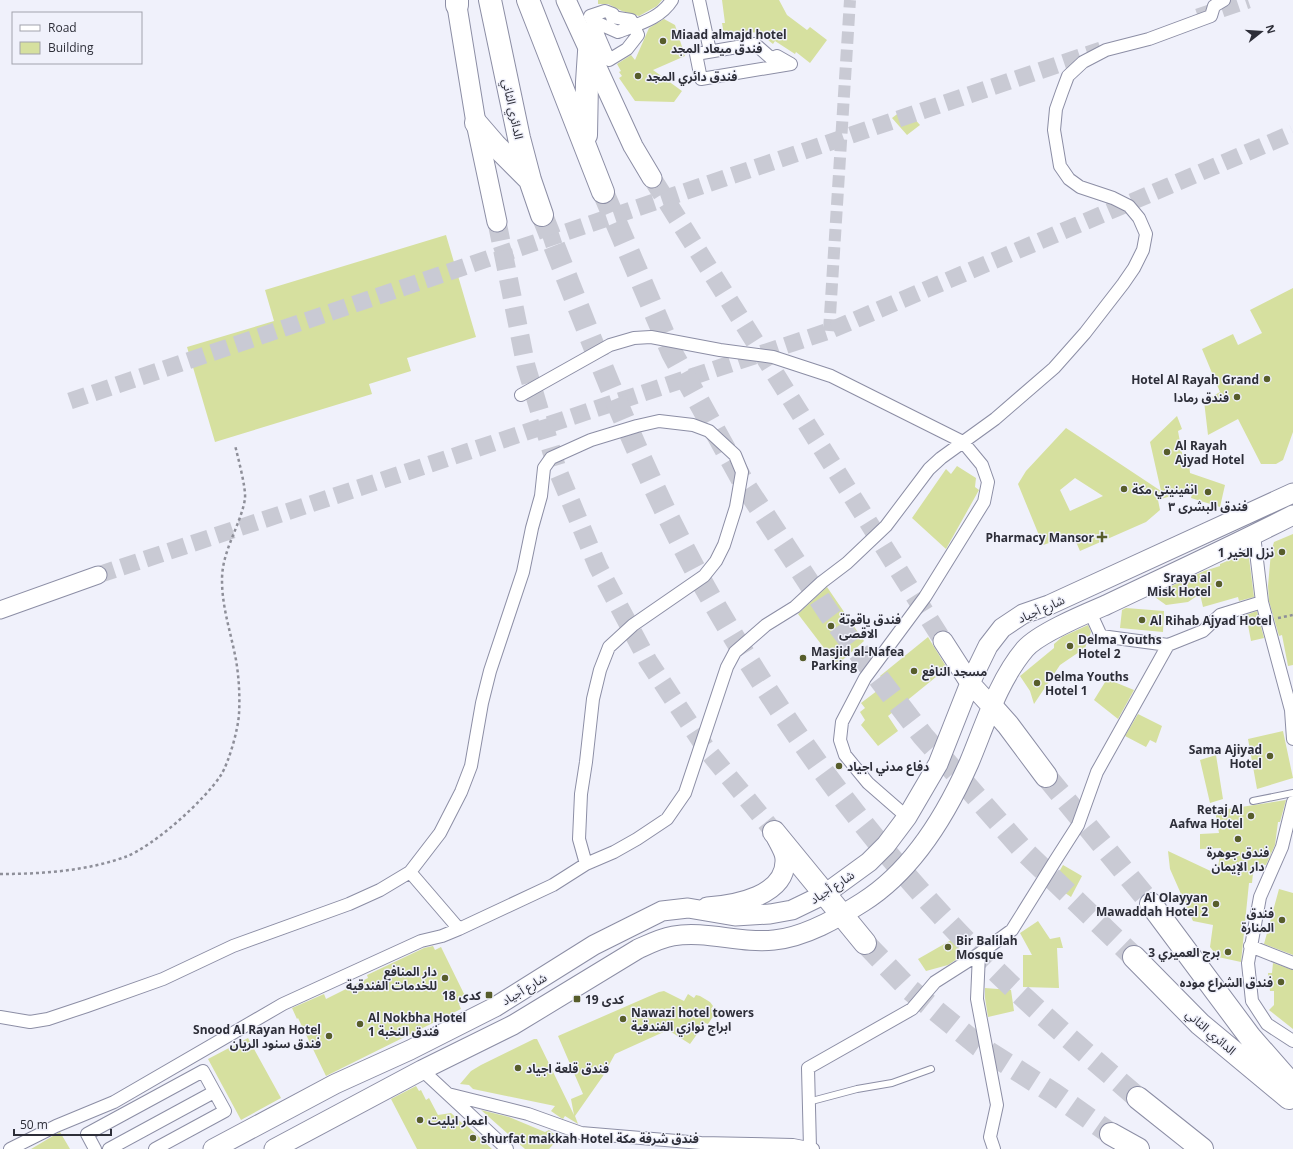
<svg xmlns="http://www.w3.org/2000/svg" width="1293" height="1149" font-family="'Open Sans','Noto Sans Arabic',sans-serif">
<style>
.building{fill:#d6e09f;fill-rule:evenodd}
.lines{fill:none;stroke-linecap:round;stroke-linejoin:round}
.street-tunnel{stroke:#c9cad4;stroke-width:12;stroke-dasharray:12 6;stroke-linecap:butt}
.secondary-tunnel{stroke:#c9cad4;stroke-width:17;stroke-dasharray:17 8;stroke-linecap:butt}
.primary-tunnel{stroke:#c9cad4;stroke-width:19;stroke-dasharray:19 10;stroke-linecap:butt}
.highway-tunnel{stroke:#c9cad4;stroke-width:22;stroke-dasharray:22 11;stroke-linecap:butt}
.lane-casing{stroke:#8c8ea5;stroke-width:8}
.street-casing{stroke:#8c8ea5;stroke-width:14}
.secondary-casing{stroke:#8c8ea5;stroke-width:19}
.primary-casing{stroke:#8c8ea5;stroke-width:21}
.highway-casing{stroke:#8c8ea5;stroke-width:24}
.path{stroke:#8e8f99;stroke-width:2.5;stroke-dasharray:3 3;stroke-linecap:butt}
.lane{stroke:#fff;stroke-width:6}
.street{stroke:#fff;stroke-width:12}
.secondary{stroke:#fff;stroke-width:17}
.primary{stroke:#fff;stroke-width:19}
.highway{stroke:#fff;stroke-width:22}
.poi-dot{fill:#575d2b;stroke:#f0f1fb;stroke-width:1.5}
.labels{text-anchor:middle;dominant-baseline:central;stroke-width:3;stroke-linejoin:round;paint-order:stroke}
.poi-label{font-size:12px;font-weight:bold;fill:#2d2e38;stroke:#f0f1fb;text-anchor:start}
.street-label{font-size:12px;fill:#2d2e38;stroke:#f0f1fb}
</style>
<rect width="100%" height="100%" fill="#f0f1fb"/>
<path class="building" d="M598,0H662L657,6L639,16L622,11L608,4H598Z
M722,0H779L787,15L807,30L810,27L827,40L810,63L796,52L795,54L775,41L773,44L758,32L724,35L722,23H725Z
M664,19L675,25L685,56L653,70L682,91L674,102L635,101L619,78L622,76L619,72L621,71L617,64L631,55L635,60L649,28Z
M905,108L920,125L907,135L892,118Z
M446,235L476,337L407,358L411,371L369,384L372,394L215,442L187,347L274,321L265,290Z
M1293,288V432L1283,460L1276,464H1261L1238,419L1208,435L1204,401L1220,392L1202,349L1233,334L1238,345L1262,333L1250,310Z
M1177,416L1182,429L1178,431L1184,464L1189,463L1190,473L1225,485L1220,507L1191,498L1193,489L1158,500L1160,510L1146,522L1080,551L1073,535L1043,545L1018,484L1026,471L1066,428L1161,491L1150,442ZM1075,478L1103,496L1070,511L1060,490Z
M957,466L976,478L975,487L979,490L946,549L912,518L946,469L951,474Z
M1293,534V665L1288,666L1282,635L1279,636L1269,601L1268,586L1271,552L1274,542Z
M1241,558H1249L1254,597L1239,601L1238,597L1203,607L1200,594L1188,602L1166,605L1152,595L1204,571L1220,566V564L1232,559Z
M827,587L864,641L837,665L798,614Z
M1126,608L1164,611L1163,632L1120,628L1122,610Z
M1257,611L1264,638L1251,641L1248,625H1245L1243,616Z
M1088,625L1091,632L1085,648L1060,665L1034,704L1030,691L1020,676L1054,648V644L1062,637Z
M928,637L947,668L888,716L898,731L878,746L861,725L865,720L860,712L865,708L861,703L886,684L880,676Z
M1107,679L1134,690L1118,719L1094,700Z
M1138,714L1162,726L1156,743L1150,740L1146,747L1125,736Z
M1283,731L1293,778L1257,789L1248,739Z
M1216,755L1223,799L1210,803L1200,760Z
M1286,800L1280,822H1278L1275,845L1266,865L1254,864L1252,883H1249L1241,962L1218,957L1210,947L1213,925L1193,921L1170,869L1168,851L1217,874L1221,848L1200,849V834L1219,833L1215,811Z
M1063,865L1082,876L1071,897L1052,884Z
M1279,889L1293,893V955L1264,944Z
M1038,921L1050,939L1060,937L1063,948H1057L1059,988L1023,987V955H1032L1020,933Z
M953,939L963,955L948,965L926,971L918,959Z
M433,946L435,950L441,947L467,1000L459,1004L461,1009L326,1076L298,1018L297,1019L292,1008L324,994L326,999L368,978L367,975L424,948Z
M1273,963L1293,970V1029L1269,1010L1274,1005V991H1270L1268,973H1272Z
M985,988L1011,990L1014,1011L988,1017L985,998Z
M664,991L684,1001L688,994L694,998L696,995L700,996L710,1002L713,1006L711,1009L716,1012L708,1024L705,1023L690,1044L668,1030L615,1054L603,1076L575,1116L578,1124L565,1116L563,1119L561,1118L551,1111L555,1106L473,1089L469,1085L460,1084L471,1071L481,1065L534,1039H537L574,1115L571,1099L583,1094L558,1036L659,992Z
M248,1038L281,1098L241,1120L208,1059Z
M416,1086L419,1091L421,1090L426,1100L429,1098L438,1115L451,1113L463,1124L464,1123L492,1149H417L391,1099Z
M481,1110L509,1117L545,1132L549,1130L559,1138L549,1149H525Z
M60,1132L70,1149H31L58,1133Z"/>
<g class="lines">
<path class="street-tunnel" d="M829,331L850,0"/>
<path class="secondary-tunnel" d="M1198,17L1248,0
M70,401L1101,50
M98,575L829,331L1293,133"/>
<path class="primary-tunnel" d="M652,178L943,641
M497,222L526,366L557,469L598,567L648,661L707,750L774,832"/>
<path class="highway-tunnel" d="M603,192L672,353L746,487L830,615L923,736L1024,851L1134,957
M542,215C595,348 644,483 716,607C781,719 858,826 947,921C1006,985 1072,1041 1138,1098
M1046,776L1151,904
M865,943L909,989L979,1046L1053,1093L1111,1134"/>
<g class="lane-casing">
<path id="lane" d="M1253,801L1293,793
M808,1102L857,1089L892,1083L931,1069"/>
</g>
<g class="street-casing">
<path id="street" d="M699,0L710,51
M605,11L613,14L612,17L631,20L638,35L627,49L609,60L590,16Z
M588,30L600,24L618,32C638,24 660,19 672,0
M755,44L772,59L777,56L791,64L701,79L696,54Z
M521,395L610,345L634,338L651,337L720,350L773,357L831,376L963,442L982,465L988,482L984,502L925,597L865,678L842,722L840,740L845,755L868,783L907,817
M1254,535L1262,602L1291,710L1293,739
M1090,612L1101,636L1168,645L1203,631L1220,615L1262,602
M1293,802L1282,847L1260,897L1248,963L1252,1001L1267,1024L1293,1041
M410,872L459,929
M1250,946L1293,963
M0,1017L30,1022L48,1019L87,1006L163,979L233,946L349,904L380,890L410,872L440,833L461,792L471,766L482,703L490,671L523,572L532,528L541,496L544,468L551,458L591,440L637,426L659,421L693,425L709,431L735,455L742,472L736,507L724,545L716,561L704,576L633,625L609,647L600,670L593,699L586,762L581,794L579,839L586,864
M422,1070L507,1149
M448,1094L528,1114L581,1133L701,1143L793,1145L813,1149
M810,1148L808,1068L912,1009L935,982L979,954
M10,1149L56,1126L114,1102L283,1004L421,941L442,936L459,929L553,885L586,864L614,852L637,839L667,819L685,793L727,667L735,652L766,625L795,607L822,582L847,563L886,526L929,469L941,458L995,419L1054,368L1085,333L1123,284L1134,268L1143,250L1146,234L1139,218L1129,206L1113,198L1080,187L1069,179L1060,166L1054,130L1056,109L1062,92L1068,76L1083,62L1106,50L1149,39L1211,16L1214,6L1224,0
M95,1149L87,1134L203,1071L225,1111L155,1149
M109,1149L214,1092
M994,1149L990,1137L997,1105L977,999L979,954L1012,930L1055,861L1078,825L1097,772L1168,645"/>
</g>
<g class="secondary-casing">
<path id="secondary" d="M0,610L98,575"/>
</g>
<g class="primary-casing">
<path id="primary" d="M456,0L476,123L497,222
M566,0L633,146L652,178
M943,641L970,683L992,707
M707,907C735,905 787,896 785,859C785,853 780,845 777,839
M213,1149L335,1084L410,1050L495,1007L594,945L662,911L688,908L735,916L770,914L792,910L825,894L869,862L886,845L907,817L938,764L970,683L988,646L1002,628L1023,614L1049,605L1293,493
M274,1149L422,1070L513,1025L638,949C649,944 661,938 673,936C706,930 741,944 774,940C805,937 838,918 863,902C912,871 946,815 969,763C985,725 998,681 1025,649C1039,633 1085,614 1106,605C1169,575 1232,546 1293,515"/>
</g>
<g class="highway-casing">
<path id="highway" d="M457,0V5
M490,0L519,138L530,180L542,215
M528,0L603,192
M476,123L495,145L530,180
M586,135L587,82L589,52
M992,707L1008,725L1046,776
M774,832L865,943
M1151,904L1250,1037L1293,1086
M1134,957L1200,1024L1289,1098
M1138,1098L1202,1149
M1111,1134L1138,1149"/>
</g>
<path class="path" d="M1278,618L1293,615
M0,874C42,874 86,871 125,857C154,846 204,801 221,775C229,762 238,730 239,714C240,696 239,678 236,660C231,633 222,608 222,580C222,550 240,527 245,499C246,487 238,458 235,445"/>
<use href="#lane" class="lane"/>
<use href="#street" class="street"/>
<use href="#secondary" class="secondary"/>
<use href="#primary" class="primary"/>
<use href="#highway" class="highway"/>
</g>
<g class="poi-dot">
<circle cx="663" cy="41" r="4"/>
<circle cx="638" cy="76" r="4"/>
<circle cx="1267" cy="379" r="4"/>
<circle cx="1237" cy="397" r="4"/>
<circle cx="1167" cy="452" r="4"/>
<circle cx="1124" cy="489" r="4"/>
<circle cx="1208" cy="492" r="4"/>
<path d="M1100 531h4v4h4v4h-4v4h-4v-4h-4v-4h4z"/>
<circle cx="1282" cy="552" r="4"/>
<circle cx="1219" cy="584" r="4"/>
<circle cx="1142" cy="620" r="4"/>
<circle cx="831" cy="626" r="4"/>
<circle cx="1070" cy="646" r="4"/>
<circle cx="803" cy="658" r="4"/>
<circle cx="914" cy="671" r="4"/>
<circle cx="1037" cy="683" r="4"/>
<circle cx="1270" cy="756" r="4"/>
<circle cx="839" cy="766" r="4"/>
<circle cx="1251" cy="816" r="4"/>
<circle cx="1238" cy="839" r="4"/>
<circle cx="1216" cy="904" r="4"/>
<circle cx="1282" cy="920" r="4"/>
<circle cx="948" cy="947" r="4"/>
<circle cx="1228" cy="952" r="4"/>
<circle cx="445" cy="978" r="4"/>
<circle cx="1281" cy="982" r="4"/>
<rect x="485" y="991" width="8" height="8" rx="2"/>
<rect x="573" y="995" width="8" height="8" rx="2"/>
<circle cx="623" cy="1019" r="4"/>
<circle cx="360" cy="1024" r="4"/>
<circle cx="329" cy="1036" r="4"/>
<circle cx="518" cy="1068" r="4"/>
<circle cx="420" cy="1120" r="4"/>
<circle cx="473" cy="1138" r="4"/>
</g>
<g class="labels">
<g class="poi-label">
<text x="671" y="34">Miaad almajd hotel<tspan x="671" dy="14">فندق ميعاد المجد</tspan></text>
<text x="646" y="76">فندق دائري المجد</text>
<text x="1259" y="379" text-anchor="end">Hotel Al Rayah Grand</text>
<text x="1229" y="397" text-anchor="end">فندق رمادا</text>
<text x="1175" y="445">Al Rayah<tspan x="1175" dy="14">Ajyad Hotel</tspan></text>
<text x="1132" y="489">انفينيتي مكة</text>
<text x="1208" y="506" text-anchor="middle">فندق البشرى ٣</text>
<text x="1094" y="537" text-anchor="end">Pharmacy Mansor</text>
<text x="1274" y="552" text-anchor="end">نزل الخير 1</text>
<text x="1211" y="577" text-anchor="end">Sraya al<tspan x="1211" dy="14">Misk Hotel</tspan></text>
<text x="839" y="619">فندق ياقوتة<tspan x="839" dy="14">الاقصى</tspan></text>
<text x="1150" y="620">Al Rihab Ajyad Hotel</text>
<text x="1078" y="639">Delma Youths<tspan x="1078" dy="14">Hotel 2</tspan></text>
<text x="811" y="651">Masjid al-Nafea<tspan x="811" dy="14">Parking</tspan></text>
<text x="922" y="671">مسجد النافع</text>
<text x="1045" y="676">Delma Youths<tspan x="1045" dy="14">Hotel 1</tspan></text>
<text x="1262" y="749" text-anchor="end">Sama Ajiyad<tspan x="1262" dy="14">Hotel</tspan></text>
<text x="847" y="766">دفاع مدني اجياد</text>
<text x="1243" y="809" text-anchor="end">Retaj Al<tspan x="1243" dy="14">Aafwa Hotel</tspan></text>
<text x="1238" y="852" text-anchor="middle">فندق جوهرة<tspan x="1238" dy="14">دار الإيمان</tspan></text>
<text x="1208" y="897" text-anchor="end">Al Olayyan<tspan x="1208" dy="14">Mawaddah Hotel 2</tspan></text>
<text x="1274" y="913" text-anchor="end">فندق<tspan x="1274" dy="14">المنارة</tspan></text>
<text x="956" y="940">Bir Balilah<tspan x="956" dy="14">Mosque</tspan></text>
<text x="1220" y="952" text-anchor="end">برج العميري 3</text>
<text x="437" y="971" text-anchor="end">دار المنافع<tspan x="437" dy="14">للخدمات الفندقية</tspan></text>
<text x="1273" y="982" text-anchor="end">فندق الشراع موده</text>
<text x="481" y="995" text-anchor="end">كدى 18</text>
<text x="585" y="999">كدى 19</text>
<text x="631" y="1012">Nawazi hotel towers<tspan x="631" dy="14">ابراج نوازي الفندقية</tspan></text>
<text x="368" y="1017">Al Nokbha Hotel<tspan x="368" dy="14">1 فندق النخبة</tspan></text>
<text x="321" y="1029" text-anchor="end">Snood Al Rayan Hotel<tspan x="321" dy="14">فندق سنود الريان</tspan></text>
<text x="526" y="1068">فندق قلعة اجياد</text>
<text x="428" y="1120">اعمار ايليت</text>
<text x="481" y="1138">shurfat makkah Hotel فندق شرفة مكة</text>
</g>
<g class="street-label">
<text transform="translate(513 109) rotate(78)">الدائري الثاني</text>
<text transform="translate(1041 609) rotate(-24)">شارع أجياد</text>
<text transform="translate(832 887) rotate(-33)">شارع أجياد</text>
<text transform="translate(524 989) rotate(-31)">شارع أجياد</text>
<text transform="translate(1211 1032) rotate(41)">الدائري الثاني</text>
</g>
</g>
<rect x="12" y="12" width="130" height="52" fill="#f0f1fb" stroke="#a2a3ad"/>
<rect x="20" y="25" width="20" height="6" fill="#ffffff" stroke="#a2a3ad"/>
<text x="48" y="32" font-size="12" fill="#2d2e38">Road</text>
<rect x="20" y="42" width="20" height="12" fill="#d6e09f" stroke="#a2a3ad"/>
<text x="48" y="52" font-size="12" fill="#2d2e38">Building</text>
<g transform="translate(1261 32) rotate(73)" stroke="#f0f1fb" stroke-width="3" paint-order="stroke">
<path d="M0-3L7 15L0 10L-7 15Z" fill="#2d2e38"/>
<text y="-6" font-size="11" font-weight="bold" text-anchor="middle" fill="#2d2e38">N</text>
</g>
<path d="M14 1129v6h97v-6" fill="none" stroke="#2d2e38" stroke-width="2"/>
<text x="20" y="1129" font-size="12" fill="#2d2e38" stroke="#f0f1fb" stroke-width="3" paint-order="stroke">50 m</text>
</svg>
